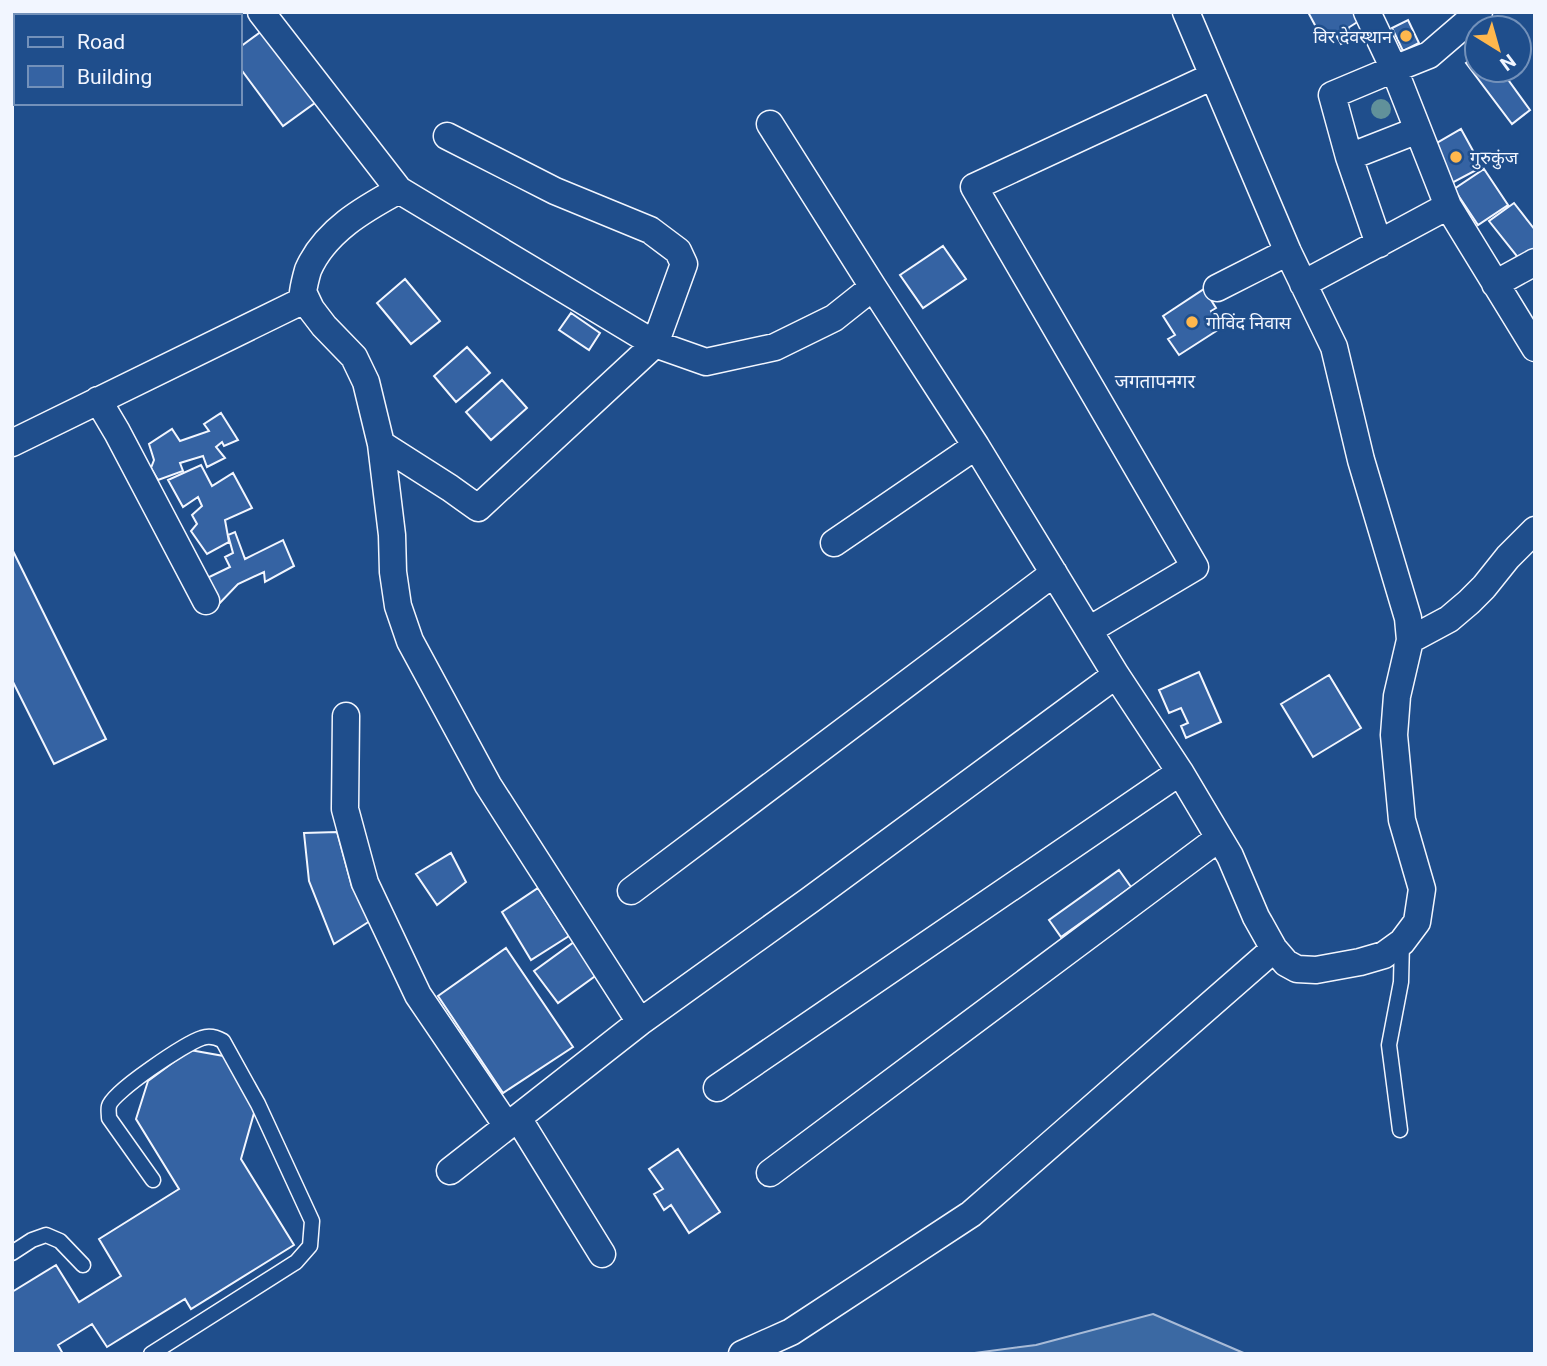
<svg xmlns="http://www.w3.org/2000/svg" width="1547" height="1366" font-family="Roboto,'Noto Sans Devanagari',sans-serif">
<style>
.water{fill:#3b69a3;stroke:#a8bbd7;stroke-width:2}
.building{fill:#3563a3;stroke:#f2f6ff;stroke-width:2}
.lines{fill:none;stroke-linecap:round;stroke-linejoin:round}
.service-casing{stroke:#f2f6ff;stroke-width:17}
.minor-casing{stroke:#f2f6ff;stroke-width:29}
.path{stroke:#b3c4dc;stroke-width:4.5;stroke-dasharray:5 3.5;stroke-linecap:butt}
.service{stroke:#1f4e8c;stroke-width:14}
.minor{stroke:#1f4e8c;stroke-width:26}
.tree{fill:#61919a}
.poi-dot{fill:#ffb74d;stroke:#1f4e8c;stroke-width:2.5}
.labels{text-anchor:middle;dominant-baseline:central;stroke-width:5;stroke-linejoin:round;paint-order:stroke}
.poi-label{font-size:18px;fill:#f2f6ff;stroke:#1f4e8c;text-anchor:start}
.neighbourhood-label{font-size:19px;fill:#f2f6ff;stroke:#1f4e8c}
</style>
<rect width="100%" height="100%" fill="#1f4e8c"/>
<path class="water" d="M1153,1314L1246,1354H967L1036,1345Z"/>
<path class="building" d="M1308,12H1354L1359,21L1348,28L1354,37L1341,44L1336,35L1324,42Z
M1408,20L1419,43L1403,51L1392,28Z
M266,28L319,100L283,126L240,68V47Z
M1477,55V70H1501L1530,110L1512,124L1466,63Z
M1461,129L1482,167L1450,184L1430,147Z
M1484,169L1508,205L1478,225L1454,189Z
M1514,203L1535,230V249L1520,260L1489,221Z
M943,246L966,279L923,308L900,275Z
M405,279L440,321L411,344L377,303Z
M1204,289L1216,308L1211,311L1221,328L1179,355L1168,339L1175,335L1163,316Z
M571,313L600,333L589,350L559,330Z
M467,347L490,373L456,402L434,376Z
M502,380L527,408L491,440L466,412Z
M221,413L238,440L224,446L222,442L216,447L225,458L207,467L203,456L180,463L183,471L158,480L151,468L154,460L149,444L172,429L180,441L209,431L204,424Z
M201,465L212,486L233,473L252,508L225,520L229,542L207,554L191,531L197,524L192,515L202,506L198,497L183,507L168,480Z
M235,532L245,559L283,540L294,566L265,582L264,572L238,584L216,607L203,580L230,567L225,557L233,553L228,535Z
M12,549L106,739L54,764L12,680Z
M1199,672L1221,722L1186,738L1181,726L1188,723L1181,708L1169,713L1159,690Z
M1329,675L1361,728L1313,757L1281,704Z
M337,832L352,887L373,919L334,944L309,881L304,833Z
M451,853L466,882L437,905L416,874Z
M1119,870L1131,887L1061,937L1049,920Z
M538,888L569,936L531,960L502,912Z
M574,942L598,974L558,1003L534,971Z
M506,948L573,1047L503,1093L438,996Z
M190,1050L229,1057L256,1106L241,1159L294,1245L191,1309L185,1299L107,1347L92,1324L58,1345L63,1354H12V1292L56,1265L79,1302L121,1276L99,1239L179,1189L136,1119L148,1081Z
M678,1149L720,1212L689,1233L671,1205L664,1210L654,1194L663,1189L649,1169Z"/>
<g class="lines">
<g class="service-casing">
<path id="service" d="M1400,1130L1389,1045L1401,982L1402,942
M12,1253L32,1240L46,1235L60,1241L83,1265
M151,1354L296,1262L310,1246L312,1221L258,1104L223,1041C216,1037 210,1035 202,1038C186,1043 112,1092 109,1106C108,1110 109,1114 109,1118L153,1180"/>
</g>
<g class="minor-casing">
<path id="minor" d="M261,12L399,190L655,344L706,362L775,347L834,318L873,287
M1367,12L1394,69L1332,95L1349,157L1379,244
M1479,12L1429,55L1394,69L1448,206L1535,348
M770,124L873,287L976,446L1116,675L1180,772L1230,856L1256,917L1274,949L1286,963L1297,969L1316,970L1360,962L1384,955L1402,942L1417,922L1422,889L1402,820L1394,735L1397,696L1410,640L1408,618L1361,460L1334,347L1288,252L1186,12
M1349,157L1418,130
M399,190C364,209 325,231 308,270C306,277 304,285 303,292L311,309L324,326L354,357L366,382L381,444L392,535L393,572L398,606L410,641L488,785L640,1022
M1303,284L1448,206
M1495,284L1535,262
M1217,288L1288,252
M98,400L117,432L206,601
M12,443L306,299
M381,444L450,488L478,508L655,344L684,264L678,251L650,230L555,191L447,136
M834,543L976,446
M1089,630L1195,567L974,187L1213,76
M1410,640L1449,619L1469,602L1484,587L1508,557L1535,530
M346,716L345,809L365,883L418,995L507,1126
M631,891L1054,573
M717,1088L1180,772
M518,1118L602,1254
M450,1171L640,1022L810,900L1116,675
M770,1173L1219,838
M742,1354L791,1332L971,1214L1274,949"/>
</g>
<path class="path" d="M12,14L31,12"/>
<use href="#service" class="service"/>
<use href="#minor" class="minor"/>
</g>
<circle class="tree" cx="1381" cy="109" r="10"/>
<g class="poi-dot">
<circle cx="1406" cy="36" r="7"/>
<circle cx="1456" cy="157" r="7"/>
<circle cx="1192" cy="322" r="7"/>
</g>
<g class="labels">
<g class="poi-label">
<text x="1392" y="36" text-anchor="end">विर देवस्थान</text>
<text x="1470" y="157">गुरुकुंज</text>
<text x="1206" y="322">गोविंद निवास</text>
</g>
<g class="neighbourhood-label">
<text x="1155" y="381">जगतापनगर</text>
</g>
</g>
<rect width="1547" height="1366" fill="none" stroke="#f2f6ff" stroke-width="28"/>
<rect x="14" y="14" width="228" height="91" fill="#1f4e8c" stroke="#7391ba" stroke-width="2"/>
<rect x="28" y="37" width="35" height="10" fill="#1f4e8c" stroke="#7391ba" stroke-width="2"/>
<text x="77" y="49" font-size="21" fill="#f2f6ff">Road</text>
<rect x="28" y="66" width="35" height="21" fill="#3563a3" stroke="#7391ba" stroke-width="2"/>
<text x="77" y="84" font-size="21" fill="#f2f6ff">Building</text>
<g transform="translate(1498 49) rotate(143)"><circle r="33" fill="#1f4e8c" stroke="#7391ba" stroke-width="2"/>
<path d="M0-5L12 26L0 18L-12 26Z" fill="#ffb74d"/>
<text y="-10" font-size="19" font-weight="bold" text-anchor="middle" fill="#f2f6ff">N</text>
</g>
</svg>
